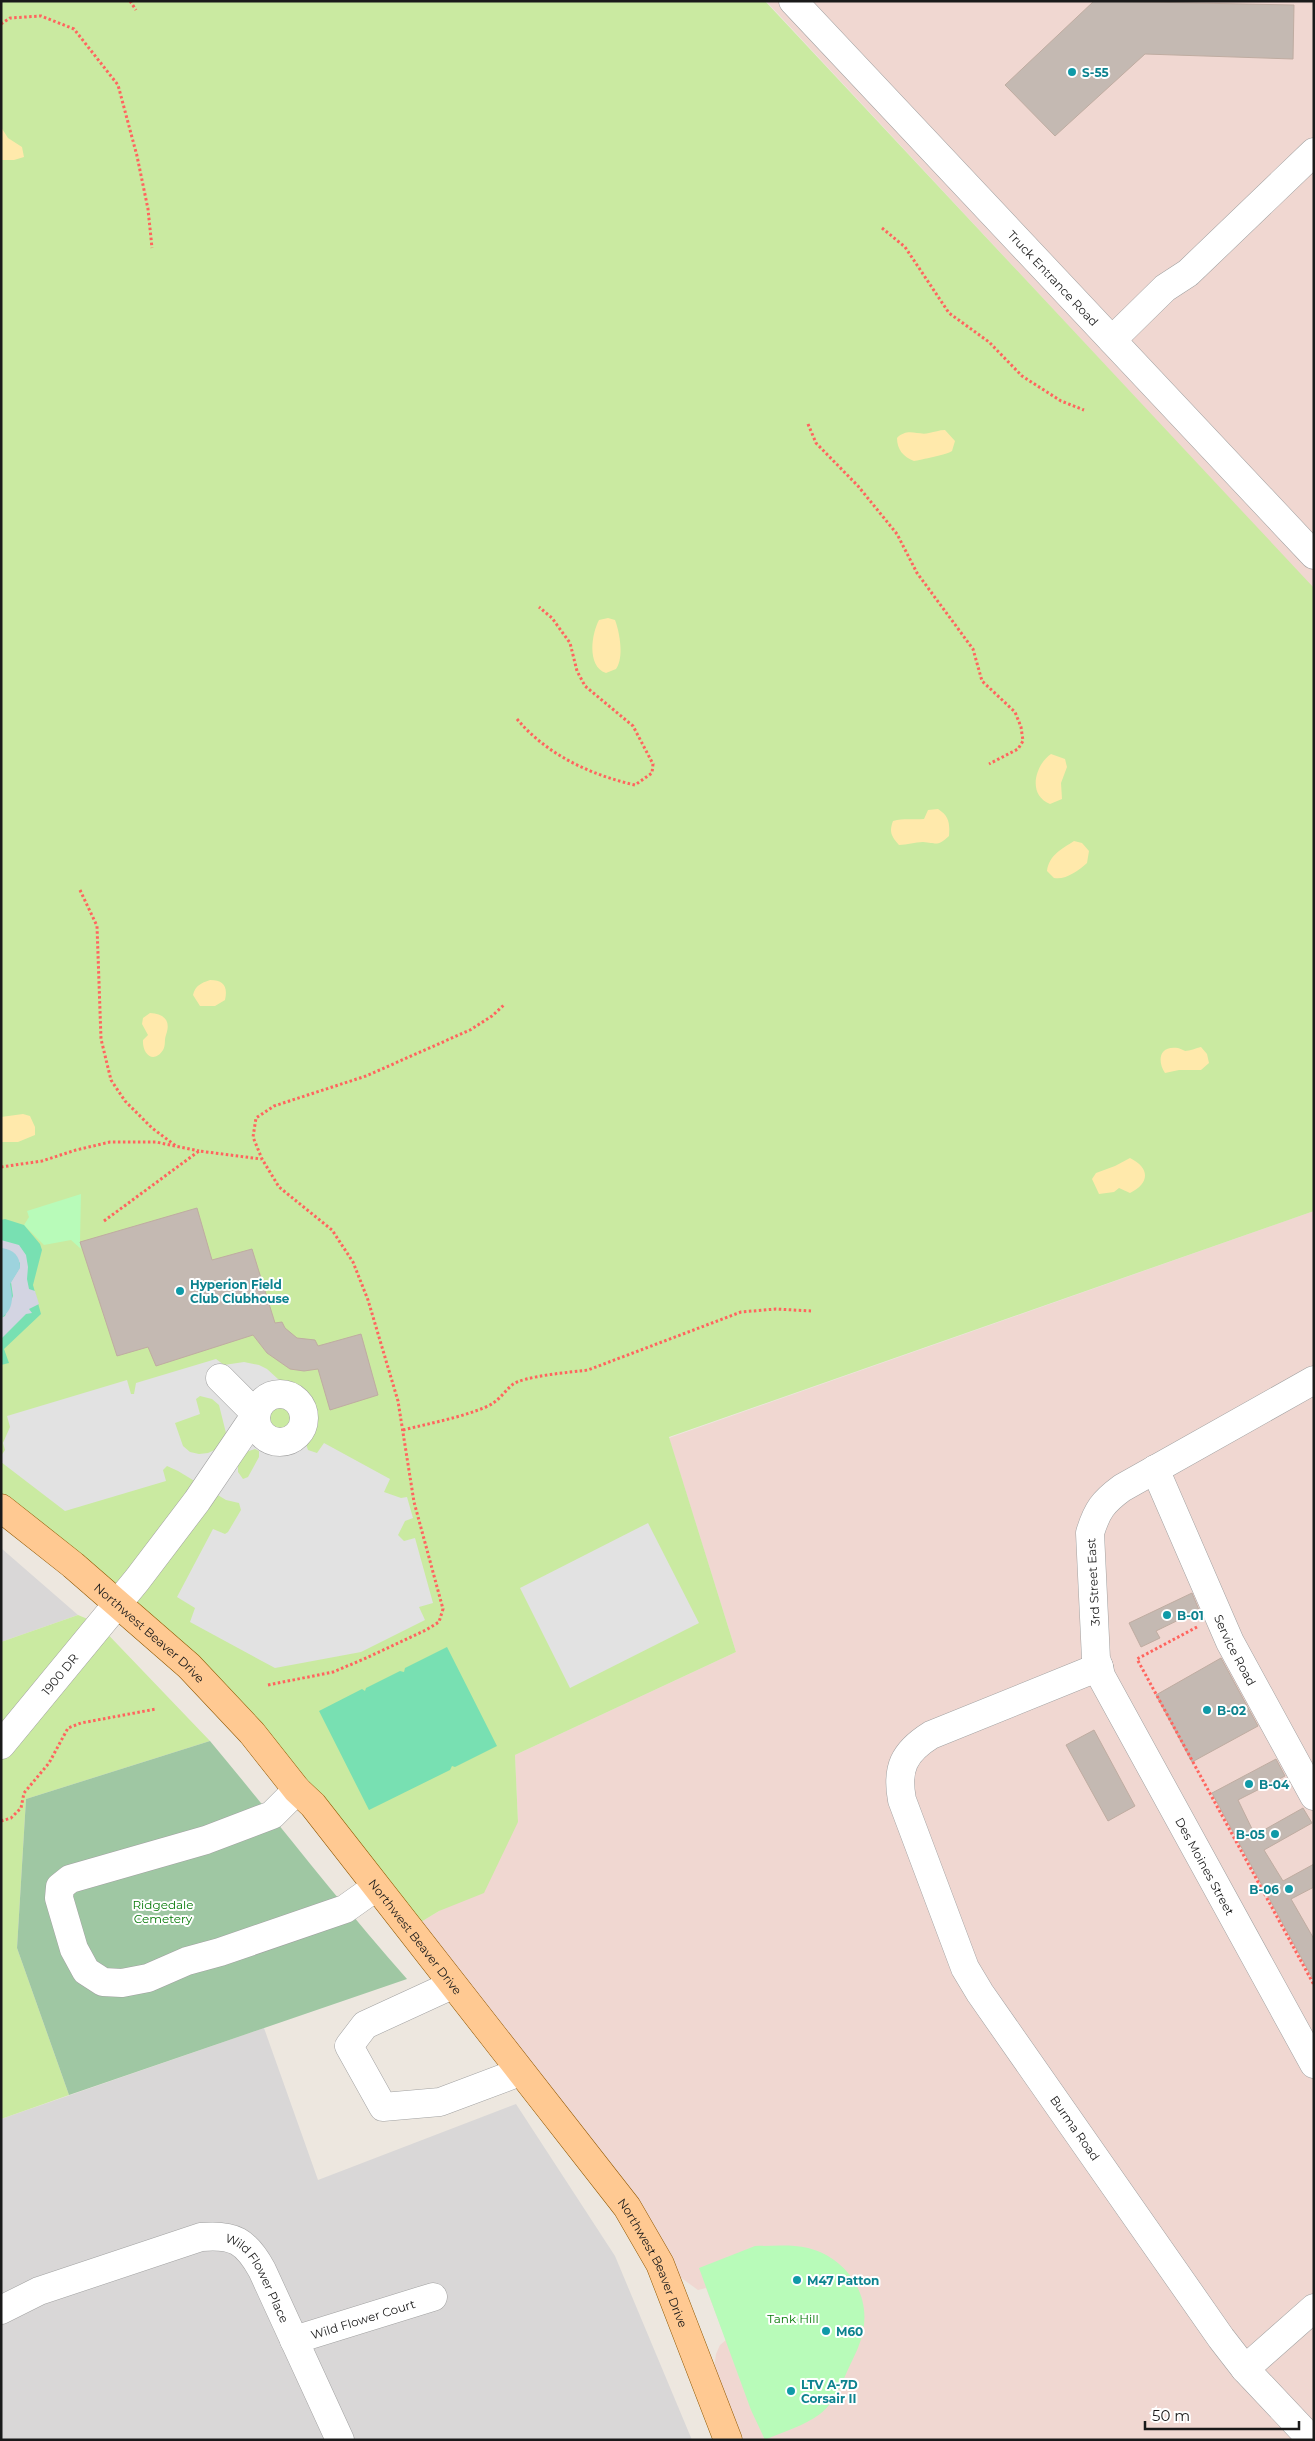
<svg xmlns="http://www.w3.org/2000/svg" width="1315" height="2441" font-family="Montserrat,sans-serif">
<style>
.residential{fill:#d9d7d7}
.military{fill:#f0d7d1}
.grass{fill:#caeaa1}
.sand{fill:#ffe9ab}
.cemetery{fill:#9fc7a3}
.park{fill:#b8fbb9}
.pitch{fill:#78e0b2}
.parking{fill:#e2e2e2;fill-rule:evenodd}
.plaza{fill:#d3d4e2}
.water{fill:#9dd3dd}
.building{fill:#c4b9b2;stroke:#bfaca1}
.lines{fill:none;stroke-linecap:round;stroke-linejoin:round}
.minor-casing{stroke:#a1a1a1;stroke-width:29}
.major-casing{stroke:#915800;stroke-width:29}
.path{stroke:#ff645e;stroke-width:3;stroke-dasharray:2.5 2.5;stroke-linecap:butt}
.minor{stroke:#fff;stroke-width:28}
.major{stroke:#ffc992;stroke-width:28}
.culture-dot{fill:#0f9aa8;stroke:#fff;stroke-width:2}
.labels{text-anchor:middle;dominant-baseline:central;stroke-width:4;stroke-linejoin:round;paint-order:stroke}
.culture-label{font-size:12px;font-weight:bold;fill:#0d838f;stroke:#fff;text-anchor:start}
.street-label{font-size:12px;fill:#1a1a1a;stroke:#fff}
.park-label{font-size:12px;fill:#077a09;stroke:#fff}
</style>
<rect width="100%" height="100%" fill="#ede7df"/>
<path class="residential" d="M1,1548L78,1615L1,1642Z
M264,2028L318,2180L516,2104L615,2256L692,2440H1V2119Z"/>
<path class="military" d="M766,1H1314V589Z
M1314,1211V2440H742L714,2369L716,2354L720,2345L726,2340L706,2288L698,2290L680,2277L665,2248L416,1925L439,1911L518,1822L515,1755L736,1652L669,1438Z"/>
<path class="grass" d="M1,1H765L1314,588V1211L669,1437L736,1652L515,1755L518,1822L484,1893L439,1911L416,1925L259,1727L1,1498Z
M78,1615L97,1623L210,1741L26,1799L17,1948L69,2095L1,2119V1642Z"/>
<path class="sand" d="M1,127L8,138L22,147L24,157L14,160H1Z
M945,430L955,441L952,451C949,454 920,460 914,461C903,457 897,449 897,438C908,427 918,436 929,433C935,432 939,430 945,430Z
M608,618L615,620C620,633 624,658 616,669L606,673C587,667 591,635 599,620Z
M1051,754L1065,759L1067,767L1061,783L1062,799L1050,804C1027,795 1035,765 1051,754Z
M938,809C949,816 950,823 949,836C937,847 937,843 923,842C915,842 907,845 899,845C891,836 889,832 893,821C904,818 913,820 924,819L928,810Z
M1074,841L1082,843L1089,851L1087,863C1078,871 1066,880 1054,878L1047,871C1049,855 1062,849 1074,841Z
M210,980C224,980 228,987 225,1000L215,1006H200L193,995C195,986 201,983 210,980Z
M150,1013C165,1014 171,1021 166,1035C164,1040 166,1045 163,1050C153,1065 142,1053 143,1040L148,1035L142,1024L143,1018Z
M1201,1047L1207,1054L1209,1063L1201,1070H1179L1165,1073C1157,1061 1159,1045 1178,1048C1179,1048 1185,1051 1185,1051C1190,1051 1196,1048 1201,1047Z
M23,1114L30,1116L35,1127V1135L18,1142H1V1117Z
M1130,1158C1150,1168 1150,1183 1130,1193L1119,1188L1114,1192L1099,1194L1092,1179L1096,1173L1115,1166Z"/>
<path class="cemetery" d="M210,1741C276,1820 339,1902 407,1979L69,2095L17,1948L26,1799Z"/>
<path class="park" d="M81,1194L80,1242L81,1249L71,1240L44,1245L24,1225L29,1217L27,1211Z
M755,2246C772,2246 791,2244 808,2248C845,2257 871,2293 863,2331C861,2342 856,2353 851,2363C843,2380 835,2403 820,2414C804,2426 782,2432 765,2440L751,2410L699,2268Z"/>
<path class="pitch" d="M5,1219L24,1225L40,1244L42,1250L33,1285L41,1314L4,1349L9,1363L1,1365V1220Z
M447,1647L497,1746L455,1767L452,1766L450,1770L369,1810L319,1711L362,1689L365,1691L366,1688L400,1671L404,1672L405,1668Z"/>
<path class="parking" d="M216,1359L224,1365L244,1362L259,1365L267,1369L278,1379L299,1389L310,1409V1425L305,1441L308,1450L317,1453L324,1443L390,1479L384,1492L401,1498L407,1497L413,1518L405,1521L398,1535L404,1541L415,1538L433,1603L419,1607L425,1620L361,1652L275,1668L190,1622L195,1608L177,1597L213,1529L225,1534L228,1532L241,1510L239,1503L226,1500L178,1471L167,1466L163,1470L166,1481L65,1511L1,1462V1456L5,1450L3,1443L10,1427L7,1416L127,1380L131,1394H134L136,1383ZM200,1396L212,1399L219,1405L226,1433L217,1449L208,1453L199,1454L190,1452L183,1446L175,1423L200,1414L196,1399ZM279,1401L292,1407L296,1417L293,1427L281,1434L270,1431L264,1422L266,1408L272,1403ZM255,1449L259,1451V1457L248,1477L243,1479L238,1472V1462L246,1452Z
M648,1523L699,1623L570,1688L520,1588Z"/>
<path class="plaza" d="M1,1240L19,1245L26,1255L28,1267L27,1279L29,1289L35,1291L39,1304L29,1309L32,1313L26,1314L1,1339V1318L5,1316L13,1296L11,1282L20,1267V1263L6,1249H1Z"/>
<path class="water" d="M2,1248C14,1250 20,1256 20,1268L10,1284C13,1298 14,1309 1,1318Z"/>
<path class="building" d="M1094,1L1294,5L1293,59L1145,54L1055,136L1005,85Z
M197,1208L212,1260L252,1249L275,1323L282,1322L285,1328L297,1338L315,1340L318,1346L361,1334L378,1395L330,1410L318,1369L304,1371L290,1369L267,1353L253,1335L156,1366L148,1347L117,1356L80,1242Z
M1192,1593L1199,1610L1156,1631L1160,1638L1141,1647L1129,1623Z
M1221,1658L1258,1726L1192,1762L1156,1695Z
M1094,1730L1135,1806L1108,1821L1066,1745Z
M1276,1759L1285,1776L1238,1800L1255,1835L1303,1808L1312,1823L1264,1850L1283,1881L1314,1864V1887L1291,1899L1314,1939V1981L1212,1793Z"/>
<g class="lines">
<g class="minor-casing">
<g id="minor">
<path id="s1" d="M793,1L1314,555"/>
<path d="M1112,340L1165,288L1188,273L1314,152"/>
<circle cx="280" cy="1418" r="24"/>
<path id="s2" d="M1155,1469L1230,1642L1314,1796"/>
<path id="s3" d="M1099,1667L1101,1676L1314,2064"/>
<path id="s4" d="M1,1745L137,1580L197,1501L256,1414L220,1378"/>
<path d="M297,1790L272,1815L206,1840L70,1879L60,1887L59,1898L74,1949L86,1971L103,1982L122,1983L148,1978L187,1961L220,1952L345,1909L376,1887"/>
<path d="M452,1985L365,2025L349,2046L383,2107L440,2102L520,2072"/>
<path id="s5" d="M1,2310L39,2291L201,2237C234,2234 246,2241 262,2270L340,2440"/>
<path id="s6" d="M294,2340L433,2297"/>
<path d="M1245,2369L1314,2308"/>
<path d="M1312,2440L1245,2369L1221,2338L980,1993L965,1968L902,1800C896,1768 904,1752 931,1735L1099,1667L1096,1659L1090,1533C1097,1510 1103,1502 1122,1488L1314,1380"/>
</g>
</g>
<g class="major-casing">
<g id="major">
<path id="s7" d="M1,1508L73,1565L189,1666L252,1733L297,1790L313,1805L627,2207L660,2264L728,2440"/>
</g>
</g>
<path class="path" d="M130,1L136,10
M1,24L10,18L41,16L74,29L118,85L137,156L148,209L152,248
M882,228L905,247L949,313L989,342L1022,376L1061,401L1084,410
M808,424L816,443L858,486L897,534L917,573L973,649L982,681L1015,712L1021,727L1023,741L1018,749L989,764
M517,719C547,755 591,775 635,785L652,773L653,764L633,726L585,686L577,671L570,643L552,618L539,607
M80,890L97,926L101,1039L111,1080L125,1101L152,1128L176,1146
M1,1167L42,1161L76,1150L110,1142H156L199,1151
M104,1221L199,1151L261,1159
M403,1430C431,1423 459,1418 486,1407C498,1402 503,1393 512,1385C522,1376 573,1372 588,1370L741,1312L776,1309L811,1311
M1197,1627L1137,1659L1314,1985
M268,1685L333,1672L364,1659L426,1630L439,1622L443,1609L414,1502L398,1401L368,1300L353,1262L332,1230L279,1187L262,1159L253,1137L256,1118L274,1106L366,1076L470,1030L492,1016L505,1004
M1,1821L11,1818L21,1808L24,1793L49,1763L68,1728L81,1723L156,1709"/>
<use href="#minor" class="minor"/>
<use href="#major" class="major"/>
</g>
<g class="culture-dot">
<circle cx="1072" cy="72" r="5"/>
<circle cx="180" cy="1291" r="5"/>
<circle cx="1167" cy="1615" r="5"/>
<circle cx="1207" cy="1710" r="5"/>
<circle cx="1249" cy="1784" r="5"/>
<circle cx="1275" cy="1834" r="5"/>
<circle cx="1289" cy="1889" r="5"/>
<circle cx="797" cy="2280" r="5"/>
<circle cx="826" cy="2331" r="5"/>
<circle cx="791" cy="2391" r="5"/>
</g>
<g class="labels">
<g class="culture-label">
<text x="1082" y="72">S-55</text>
<text x="190" y="1284">Hyperion Field<tspan x="190" dy="14">Club Clubhouse</tspan></text>
<text x="1177" y="1615">B-01</text>
<text x="1217" y="1710">B-02</text>
<text x="1259" y="1784">B-04</text>
<text x="1265" y="1834" text-anchor="end">B-05</text>
<text x="1279" y="1889" text-anchor="end">B-06</text>
<text x="807" y="2280">M47 Patton</text>
<text x="836" y="2331">M60</text>
<text x="801" y="2384">LTV A-7D<tspan x="801" dy="14">Corsair II</tspan></text>
</g>
<g class="street-label">
<text stroke="none"><textPath href="#s1" startOffset="380">Truck Entrance Road</textPath></text>
<text transform="translate(1093 1582) rotate(-93)">3rd Street East</text>
<text stroke="none"><textPath href="#s7" startOffset="194">Northwest Beaver Drive</textPath></text>
<text stroke="none"><textPath href="#s2" startOffset="198">Service Road</textPath></text>
<text stroke="none"><textPath href="#s4" startOffset="92">1900 DR</textPath></text>
<text stroke="none"><textPath href="#s3" startOffset="226">Des Moines Street</textPath></text>
<text stroke="none"><textPath href="#s7" startOffset="599">Northwest Beaver Drive</textPath></text>
<text transform="translate(1075 2128) rotate(55)">Burma Road</text>
<text stroke="none"><textPath href="#s7" startOffset="1004">Northwest Beaver Drive</textPath></text>
<text stroke="none"><textPath href="#s5" startOffset="292">Wild Flower Place</textPath></text>
<text stroke="none"><textPath href="#s6" startOffset="72">Wild Flower Court</textPath></text>
</g>
<g class="park-label">
<text x="163" y="1904">Ridgedale<tspan x="163" dy="14">Cemetery</tspan></text>
<text x="793" y="2318">Tank Hill</text>
</g>
</g>
<rect width="1315" height="2441" fill="none" stroke="#1a1a1a" stroke-width="5"/>
<path d="M1145 2421v8h154v-8" fill="none" stroke="#1a1a1a" stroke-width="2.5"/>
<text x="1152" y="2421" font-size="15" fill="#1a1a1a" stroke="#ffffff" stroke-width="4" paint-order="stroke">50 m</text>
</svg>
